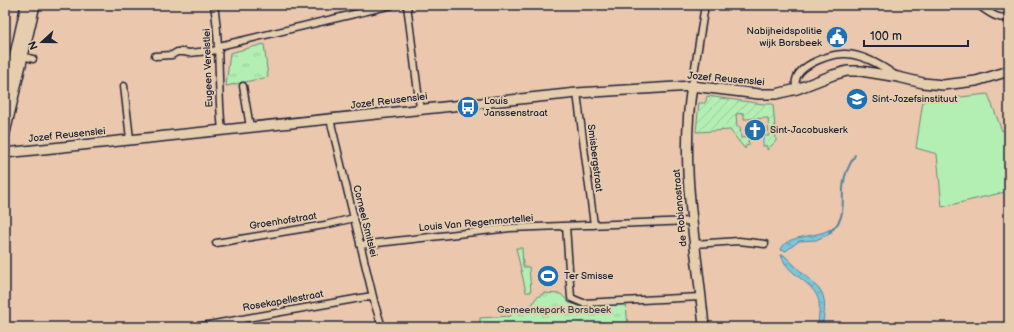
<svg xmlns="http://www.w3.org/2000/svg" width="1014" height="332" font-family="'Balsamiq Sans',sans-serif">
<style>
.grass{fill:#b3eeb3;stroke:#6a8877}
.park{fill:url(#park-tufts);stroke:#6a8877}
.garden{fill:url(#garden-furrows);stroke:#6a8877}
.water{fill:url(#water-waves);stroke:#58849c}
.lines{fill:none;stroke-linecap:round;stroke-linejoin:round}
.stream{stroke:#58849c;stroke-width:2}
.street-casing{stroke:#22223b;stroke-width:9}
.secondary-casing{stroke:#22223b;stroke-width:12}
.street{stroke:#e5cdad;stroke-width:6}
.secondary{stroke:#e5cdad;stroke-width:9}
.labels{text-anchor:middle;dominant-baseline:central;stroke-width:4;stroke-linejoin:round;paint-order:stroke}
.poi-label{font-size:10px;fill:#22223b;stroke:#e5cdad;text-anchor:start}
.street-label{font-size:10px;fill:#22223b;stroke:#e5cdad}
.park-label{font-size:10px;fill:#38414d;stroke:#e5cdad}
</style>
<defs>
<pattern id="park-tufts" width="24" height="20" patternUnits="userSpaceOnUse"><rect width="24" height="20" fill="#b3eeb3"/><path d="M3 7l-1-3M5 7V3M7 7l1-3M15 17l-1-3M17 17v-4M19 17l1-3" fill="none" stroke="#9acc9b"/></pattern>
<pattern id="garden-furrows" width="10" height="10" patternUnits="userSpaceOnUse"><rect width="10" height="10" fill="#b3eeb3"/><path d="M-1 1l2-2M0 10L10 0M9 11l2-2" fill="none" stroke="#9acc9b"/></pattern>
<pattern id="water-waves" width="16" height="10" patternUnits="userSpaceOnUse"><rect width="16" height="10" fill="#7cc6dc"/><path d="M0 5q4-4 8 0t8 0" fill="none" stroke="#6baabe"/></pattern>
</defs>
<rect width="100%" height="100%" fill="#eac7ad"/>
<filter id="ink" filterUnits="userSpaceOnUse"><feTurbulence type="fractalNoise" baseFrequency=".025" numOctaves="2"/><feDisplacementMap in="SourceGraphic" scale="8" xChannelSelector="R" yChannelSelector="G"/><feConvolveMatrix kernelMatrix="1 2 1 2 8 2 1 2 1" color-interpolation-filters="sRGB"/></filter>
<g filter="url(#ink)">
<path class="grass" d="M988,94L1002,131L1006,130L1009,141V191L942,207L937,154L916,148L923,101Z
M516,248H522L523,267H529L531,292H526Z"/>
<path class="park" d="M264,44L268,77L226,86L230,53Z
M544,293L561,294L569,303L580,306L626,304L628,327H480V318L511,316L510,311L530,308L536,298Z"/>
<path class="garden" d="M707,96L763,104H773L776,141L767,150V146H763V136H769L768,118L744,119V113L736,114L737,127H740L741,138L748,137L749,145L746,146L745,149L730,130L696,132L699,103H705L706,101Z"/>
<path class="water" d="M830,229L832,233L816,240L799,241L786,251L781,250C785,234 818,238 830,229Z
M781,255H784L821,291C827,301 824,316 822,327H818C818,318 821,307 818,298C812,281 786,274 781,255Z"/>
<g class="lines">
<path class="stream" d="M829,232C849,219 840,199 844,181C845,172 851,162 855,155"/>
<g class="street-casing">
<path id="street" d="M214,5C221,46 217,88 222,130
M407,5L420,108
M978,5C986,10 999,22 1009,16
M219,46L392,5
M23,56L33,59
M155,56L172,55L177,52H184L189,53L219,50
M124,86L130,139
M243,86L250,127
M692,86L705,5
M797,89C796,85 795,83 796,80C799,64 833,53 846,54C864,55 881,65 895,75
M577,93L594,225
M330,119L375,305L382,327
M566,226L571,298L583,303L700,297
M216,243L325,225L354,218
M694,244L739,241L765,244
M360,245L510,228L692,221
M242,319L244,327
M197,327L372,296"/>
</g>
<g class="secondary-casing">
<path id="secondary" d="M692,86C679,167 697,247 704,327
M5,98L26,5
M5,133L35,5
M5,153L577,93L692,86L759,94H776L797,89L833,75L847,71H861L898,77L923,83L943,85L976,81L1009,71"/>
</g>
<use href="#street" class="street"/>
<use href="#secondary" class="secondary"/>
</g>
</g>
<defs>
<g id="civic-disc" transform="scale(1.15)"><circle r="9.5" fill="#1f6fb2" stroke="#e5cdad"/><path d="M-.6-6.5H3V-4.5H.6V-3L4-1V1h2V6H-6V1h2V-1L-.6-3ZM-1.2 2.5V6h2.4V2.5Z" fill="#fff"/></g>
<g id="school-disc" transform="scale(1.15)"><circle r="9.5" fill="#1f6fb2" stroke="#e5cdad"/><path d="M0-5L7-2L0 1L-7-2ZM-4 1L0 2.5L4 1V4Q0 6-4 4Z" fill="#fff"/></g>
<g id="bus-disc" transform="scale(1.15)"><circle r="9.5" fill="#1f6fb2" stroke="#e5cdad"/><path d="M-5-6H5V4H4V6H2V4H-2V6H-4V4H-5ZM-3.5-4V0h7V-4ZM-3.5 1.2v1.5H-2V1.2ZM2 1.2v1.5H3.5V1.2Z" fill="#fff"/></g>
<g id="church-disc" transform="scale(1.15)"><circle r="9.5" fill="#1f6fb2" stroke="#e5cdad"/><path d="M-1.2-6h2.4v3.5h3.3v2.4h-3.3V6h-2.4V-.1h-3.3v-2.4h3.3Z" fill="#fff"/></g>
<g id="stadium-disc" transform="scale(1.15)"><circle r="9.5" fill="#1f6fb2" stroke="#e5cdad"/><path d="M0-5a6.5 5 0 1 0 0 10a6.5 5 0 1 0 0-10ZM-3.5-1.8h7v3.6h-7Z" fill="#fff"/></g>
</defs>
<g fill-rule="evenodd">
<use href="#civic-disc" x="837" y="37"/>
<use href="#school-disc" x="857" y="99"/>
<use href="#bus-disc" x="468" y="107"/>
<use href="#church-disc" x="755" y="130"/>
<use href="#stadium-disc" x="548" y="276"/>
</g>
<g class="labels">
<g class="poi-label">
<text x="822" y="31" text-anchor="end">Nabijheidspolitie<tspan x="822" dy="12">wijk Borsbeek</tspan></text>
<text x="872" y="99">Sint-Jozefsinstituut</text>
<text x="484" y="101">Louis<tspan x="484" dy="12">Janssenstraat</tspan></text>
<text x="770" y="130">Sint-Jacobuskerk</text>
<text x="564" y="276">Ter Smisse</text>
</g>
<g class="street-label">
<text transform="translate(208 68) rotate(-92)">Eugeen Verelstlei</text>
<text transform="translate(726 79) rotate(5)">Jozef Reusenslei</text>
<text transform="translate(389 101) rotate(-7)">Jozef Reusenslei</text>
<text transform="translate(67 135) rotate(-6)">Jozef Reusenslei</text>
<text transform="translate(595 158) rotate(83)">Smisbergstraat</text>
<text transform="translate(680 208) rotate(-95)">de Robianostraat</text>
<text transform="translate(283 221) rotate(-9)">Groenhofstraat</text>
<text transform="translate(365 221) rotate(76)">Corneel Smitslei</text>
<text transform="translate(476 223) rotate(-5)">Louis Van Regenmortellei</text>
<text transform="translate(283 301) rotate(-10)">Rosekapellestraat</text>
</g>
<g class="park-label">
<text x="554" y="310">Gemeentepark Borsbeek</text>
</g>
</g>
<rect width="1014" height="332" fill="none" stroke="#e5cdad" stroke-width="20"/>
<rect x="10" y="10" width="994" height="312" fill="none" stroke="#22223b" stroke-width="1.5" filter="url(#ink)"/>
<g transform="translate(42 42) rotate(249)" stroke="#e5cdad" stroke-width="3" paint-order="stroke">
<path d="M0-3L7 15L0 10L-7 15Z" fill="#22223b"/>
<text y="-6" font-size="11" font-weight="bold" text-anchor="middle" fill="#22223b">N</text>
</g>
<path d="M864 40v6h104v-6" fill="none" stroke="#22223b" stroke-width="2"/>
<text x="870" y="40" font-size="12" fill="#22223b" stroke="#e5cdad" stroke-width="3" paint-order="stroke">100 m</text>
</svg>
